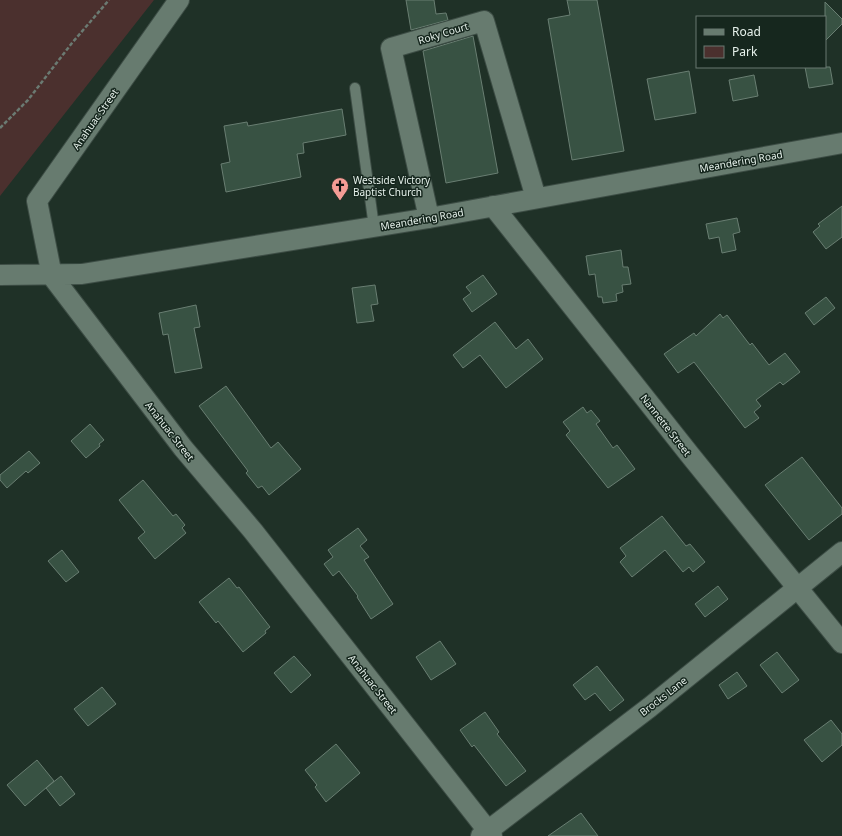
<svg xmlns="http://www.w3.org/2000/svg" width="842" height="836" font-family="'Noto Sans',sans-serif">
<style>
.green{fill:#4b302e}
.building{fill:#385243;stroke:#697e72}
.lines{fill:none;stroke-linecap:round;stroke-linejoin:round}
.service-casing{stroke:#3d4d45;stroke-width:12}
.minor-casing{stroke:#3d4d45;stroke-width:22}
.path{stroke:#6b7a72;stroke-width:2.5;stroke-dasharray:4 2;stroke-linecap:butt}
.service{stroke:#677b6f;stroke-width:10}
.minor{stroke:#677b6f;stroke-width:20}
.labels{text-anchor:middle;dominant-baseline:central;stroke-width:3;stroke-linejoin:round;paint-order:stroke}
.street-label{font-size:10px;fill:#e6f1eb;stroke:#16271e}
.poi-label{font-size:10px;fill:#e6f1eb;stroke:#16271e;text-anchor:start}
</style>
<rect width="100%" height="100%" fill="#1f3127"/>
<path class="green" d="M0,0H154L0,196Z"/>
<path class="building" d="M406,0H434L436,14L446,13L448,20L411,30Z
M567,0H597L624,151L572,160L548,19L570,15Z
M825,2L842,19V24L825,41Z
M473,36L498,173L446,183L423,51Z
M805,67H830L833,84L809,88Z
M689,71L696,113L655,120L647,79Z
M754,75L758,96L733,101L729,80Z
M342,109L346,135L303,143L304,153L297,154L301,177L226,192L221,164L230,162L224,126L247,122L248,126Z
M842,206V237L826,249L813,232L820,226L818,224Z
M737,218L740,232L733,234L736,250L722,253L719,237L709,239L706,224Z
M621,250L623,267H628L631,284L622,285L623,292L616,294L617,301L603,303L602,297H598L595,274L589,275L586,256Z
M483,275L497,294L472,312L463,299L471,293L466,287Z
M375,285L378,304L371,305L374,321L357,323L352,288Z
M826,297L835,308L814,325L805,313Z
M196,305L200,327L194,328L202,368L175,373L168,334L163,335L159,313Z
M720,314L723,318L727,315L750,345L752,343L769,365L785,353L800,372L783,385L780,382L756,400L761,406L754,412L759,418L745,428L694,362L678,373L664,354L694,333L696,336Z
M495,322L516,349L528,339L543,359L506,388L480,355L463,368L453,355Z
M226,386L271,448L278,442L301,469L269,495L262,486L258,488L246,473L248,471L199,406Z
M583,407L587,413L591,410L600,421L596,424L613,448L617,445L635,469L608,488L566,435L570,431L563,422Z
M90,424L104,440L99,444L100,446L86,458L71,441Z
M29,451L40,463L28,473L26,471L7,488L0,480V475Z
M802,457L842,508V514L809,540L765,485Z
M143,480L173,516L176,514L185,525L182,528L186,533L155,559L138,538L145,532L119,500Z
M662,516L686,546L690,544L705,562L693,572L689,567L683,572L665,550L632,577L620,562L626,556L620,548Z
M358,528L367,540L360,546L369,557L364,560L393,604L371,619L357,597L358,596L339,571L333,576L324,564L333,557L328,550Z
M62,550L79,572L66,582L48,561Z
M229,578L237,588L239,587L270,627L265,631L266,633L243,652L218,621L216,623L199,602Z
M718,586L728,599L705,617L695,604Z
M440,641L456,664L431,680L416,657Z
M777,652L799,680L782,693L760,665Z
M294,656L311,675L291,693L274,673Z
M597,666L624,700L610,711L595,693L585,700L573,685Z
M737,672L747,686L728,699L719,685Z
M102,687L116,704L88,726L74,709Z
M485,712L499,732L497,734L526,771L506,786L474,745L472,747L460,730Z
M831,720L842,734V745L822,762L804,740Z
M336,744L360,773L326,802L315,787L317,785L305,770Z
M37,760L54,781L25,806L7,785Z
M61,776L75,794L60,806L46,788Z
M581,813L598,836H548Z"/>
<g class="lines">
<g class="service-casing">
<path id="service" d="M355,88L374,227"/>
</g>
<g class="minor-casing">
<path id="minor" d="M179,0L37,201L52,276L183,448L253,531L492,836
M493,206L690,455L842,643
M429,218L391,48L484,21L536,198
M0,275L82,274L429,218L842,143
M481,836L650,707L842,552"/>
</g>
<path class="path" d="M0,128L28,100L72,43L109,0"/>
<use href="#service" class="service"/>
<use href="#minor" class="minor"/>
</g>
<defs>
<g id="church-pin" transform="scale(0.9)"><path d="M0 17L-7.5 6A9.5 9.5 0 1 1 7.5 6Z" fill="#f59c95" stroke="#16271e"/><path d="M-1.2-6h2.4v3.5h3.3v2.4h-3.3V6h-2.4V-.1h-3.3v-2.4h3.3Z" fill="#111"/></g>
</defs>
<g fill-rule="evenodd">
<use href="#church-pin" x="340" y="186"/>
</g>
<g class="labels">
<g class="street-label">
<text transform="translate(443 33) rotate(-17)">Roky Court</text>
<text transform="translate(95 119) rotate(-55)">Anahuac Street</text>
<text transform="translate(741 161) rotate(-10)">Meandering Road</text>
<text transform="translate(422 219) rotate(-10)">Meandering Road</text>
<text transform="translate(666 425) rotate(52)">Nannette Street</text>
<text transform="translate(170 431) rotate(52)">Anahuac Street</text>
<text transform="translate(373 684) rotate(52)">Anahuac Street</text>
<text transform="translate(663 696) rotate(-38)">Brocks Lane</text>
</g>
<g class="poi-label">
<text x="353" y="180">Westside Victory<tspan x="353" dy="12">Baptist Church</tspan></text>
</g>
</g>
<rect x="696" y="16" width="130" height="52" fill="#16271e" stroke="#697870"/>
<rect x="704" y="29" width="20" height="6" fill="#677b6f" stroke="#697870"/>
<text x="732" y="36" font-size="12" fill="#e6f1eb">Road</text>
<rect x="704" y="46" width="20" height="12" fill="#4b302e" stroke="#697870"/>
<text x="732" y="56" font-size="12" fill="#e6f1eb">Park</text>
</svg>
